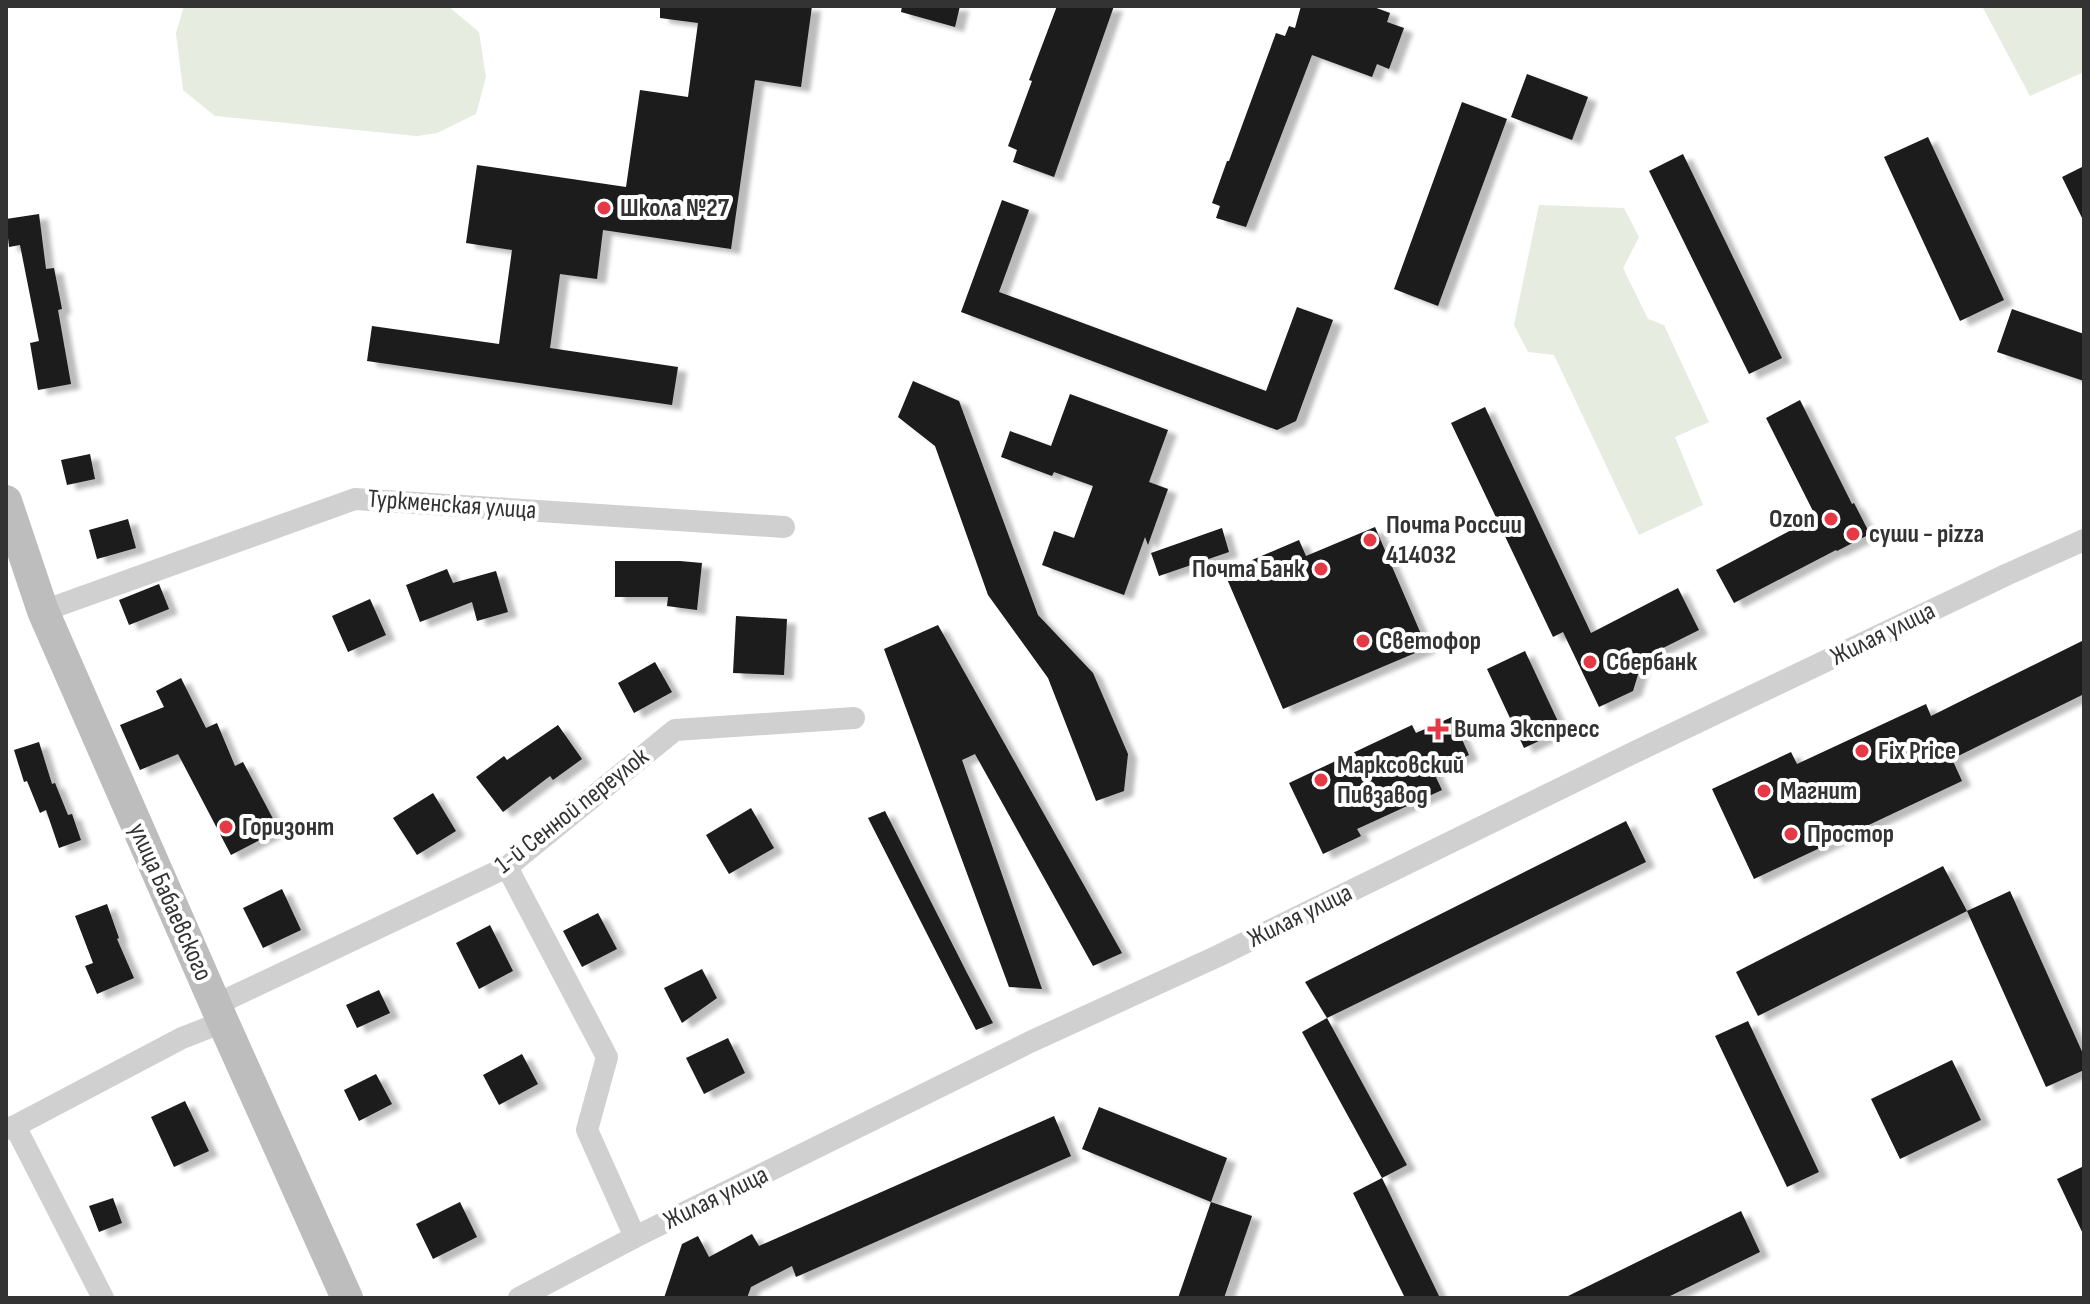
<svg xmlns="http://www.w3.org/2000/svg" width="2090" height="1304" font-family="'Sofia Sans Condensed',sans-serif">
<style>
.green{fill:#e6ecdf}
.building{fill:#1a1a1a;filter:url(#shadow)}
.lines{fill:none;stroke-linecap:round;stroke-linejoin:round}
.minor{stroke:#d0d0d0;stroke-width:22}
.secondary{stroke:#bdbdbd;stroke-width:32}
.poi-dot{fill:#e63946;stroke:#fff;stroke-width:3}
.labels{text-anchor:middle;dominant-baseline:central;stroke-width:8;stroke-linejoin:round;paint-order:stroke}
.poi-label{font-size:26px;font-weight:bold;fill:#333;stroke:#fff;text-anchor:start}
.street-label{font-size:26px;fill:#333;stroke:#fff}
</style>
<defs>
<filter id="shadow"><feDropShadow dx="9" dy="5" stdDeviation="2" flood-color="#0004"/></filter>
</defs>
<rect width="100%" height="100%" fill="#fff"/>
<path class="green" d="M184,6H448L479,32L486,77L476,114L437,133L417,136L215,116L183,90L176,33Z
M1982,6H2084V72L2030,96Z
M1539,205L1624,208L1639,237L1623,268L1648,319L1664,325L1709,422L1675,437L1703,505L1639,535L1554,355L1528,352L1514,325Z"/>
<path class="building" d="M660,6H812L801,87L755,80L731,249L603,230L597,279L560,274L550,348L678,367L672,405L367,361L372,326L499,344L512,250L466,243L477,165L626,187L640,90L688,97L698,23L660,18Z
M902,6H960L955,27L901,12Z
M1057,6H1114L1054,177L1013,162L1017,150L1008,146L1032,81L1029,80Z
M1301,6H1371L1390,13L1387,22L1404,28L1389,69L1377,64L1372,77L1312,55L1246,227L1216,218L1220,206L1212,203L1227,161H1229L1276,33L1285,36L1289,26L1295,28Z
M1527,74L1588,97L1572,140L1511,117Z
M1462,102L1507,119L1438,306L1394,289Z
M1928,137L2004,300L1960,321L1884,157Z
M1683,154L1782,358L1749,374L1649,171Z
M2084,166V222L2062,177Z
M1002,200L1029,210L999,292L1266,391L1297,307L1333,320L1296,421L1277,430L961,312Z
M39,214L46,269L54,268L62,309L58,310L71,384L38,390L30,343L39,341L20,245L9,247L6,219Z
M2012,309L2084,334V381L1997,352Z
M913,381L959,401L1038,615L1093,673L1128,754L1124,791L1096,801L1048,678L988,595L935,446L898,417Z
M1070,394L1168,430L1149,482L1168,489L1148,545L1145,537L1124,595L1042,565L1054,531L1074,538L1093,486L1054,472L1052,476L1001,457L1010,431L1051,446Z
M1800,400L1852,504L1854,503L1870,534L1837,551L1836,550L1734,603L1716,570L1816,517L1766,418Z
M1485,407L1591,633L1678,588L1699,630L1643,658L1633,691L1599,707L1563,632L1553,637L1451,423Z
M90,454L95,479L67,485L61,460Z
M128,519L136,548L97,559L89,530Z
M1375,527L1427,648L1283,709L1224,572L1299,540L1306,556Z
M1222,528L1229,552L1159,576L1151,553Z
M615,561H680L702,563L697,610L667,606L668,597H615Z
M447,569L453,583L496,571L508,612L477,621L472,602L420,622L406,585Z
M159,584L169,609L129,625L119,600Z
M370,599L386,635L348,652L332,616Z
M736,616L787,619L784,675L733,673Z
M938,625L1122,953L1093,966L975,754L962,760L1042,989L1009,987L884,649Z
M2084,640V694L1952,759L1962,781L1754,879L1712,789L1791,752L1797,764L1926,704L1931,716Z
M1525,651L1562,730L1524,748L1487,669Z
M655,662L672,692L634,713L618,683Z
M181,678L206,728L217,723L235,766L243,762L279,830L231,855L178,754L140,770L120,725L164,707L156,691Z
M1452,717L1469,755L1433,771L1442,790L1357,829L1361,836L1323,854L1289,783L1412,725L1416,733Z
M558,725L582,759L553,780L550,776L503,812L476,777L504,756L507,760Z
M39,742L52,784L55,783L68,815L72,814L81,840L59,848L46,810L40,813L27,781L24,782L14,750Z
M433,793L456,831L417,855L393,818Z
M751,808L774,848L729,874L706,835Z
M885,811L966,971L993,1023L976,1030L868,818Z
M1626,821L1646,862L1327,1018L1305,982Z
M1943,866L1967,911L1758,1016L1736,972Z
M282,889L301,930L263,948L243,908Z
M2010,891L2084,1056V1070L2046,1087L1967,911Z
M107,904L119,938L117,939L134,978L97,994L85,966L93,963L75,916Z
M598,913L617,949L582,967L563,931Z
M490,925L513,971L479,989L456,943Z
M702,969L717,998L682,1023L664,988Z
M379,990L390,1013L357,1028L346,1005Z
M1327,1018L1407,1165L1382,1178L1302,1032Z
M1748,1021L1819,1172L1787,1187L1715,1036Z
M728,1038L745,1073L704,1094L686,1058Z
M522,1054L538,1084L499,1105L483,1075Z
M1952,1060L1981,1120L1900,1159L1871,1099Z
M376,1074L392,1104L359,1121L344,1090Z
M185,1101L209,1151L174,1167L151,1117Z
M1099,1107L1227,1158L1211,1202L1082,1149Z
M1054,1116L1071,1156L796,1277L792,1266L751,1287L747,1298H664L682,1244L698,1236L709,1257L752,1234L759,1246Z
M2084,1166V1236L2057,1179Z
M1382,1178L1440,1298H1405L1353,1193Z
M113,1198L122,1223L99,1232L89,1206Z
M460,1202L477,1237L433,1259L416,1224Z
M1211,1202L1252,1216L1224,1298H1178Z
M1741,1211L1760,1252L1666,1298H1564Z"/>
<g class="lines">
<path class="minor" d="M43,611L355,499L784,527
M507,867L607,1057L587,1130L635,1237
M215,1005L507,867L675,730L854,718
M15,1126L103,1298
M6,1129L15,1126L182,1038L223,1022
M519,1298L635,1237L1030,1042L1218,956L1637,751L2008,574L2084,540"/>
<path class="secondary" d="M6,501L43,611L223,1022L347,1298"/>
</g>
<g class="poi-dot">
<circle cx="604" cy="208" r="8"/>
<circle cx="1831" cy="519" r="8"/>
<circle cx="1853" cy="534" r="8"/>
<circle cx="1370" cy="540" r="8"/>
<circle cx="1321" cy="569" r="8"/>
<circle cx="1363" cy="641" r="8"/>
<circle cx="1590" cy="662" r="8"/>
<path d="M1434 717h8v8h8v8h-8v8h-8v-8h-8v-8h8z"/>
<circle cx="1862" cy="751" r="8"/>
<circle cx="1321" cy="780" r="8"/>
<circle cx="1764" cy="791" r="8"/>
<circle cx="226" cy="827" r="8"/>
<circle cx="1791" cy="834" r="8"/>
</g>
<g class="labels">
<g class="poi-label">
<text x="620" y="208">Школа №27</text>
<text x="1815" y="519" text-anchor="end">Ozon</text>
<text x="1386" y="525">Почта России<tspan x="1386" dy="30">414032</tspan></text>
<text x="1869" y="534">суши - pizza</text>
<text x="1305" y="569" text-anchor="end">Почта Банк</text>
<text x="1379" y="641">Светофор</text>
<text x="1606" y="662">Сбербанк</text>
<text x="1454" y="729">Вита Экспресс</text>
<text x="1878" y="751">Fix Price</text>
<text x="1337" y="765">Марксовский<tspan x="1337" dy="30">Пивзавод</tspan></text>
<text x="1780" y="791">Магнит</text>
<text x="242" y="827">Горизонт</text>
<text x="1807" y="834">Простор</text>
</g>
<g class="street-label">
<text transform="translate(452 505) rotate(4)">Туркменская улица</text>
<text transform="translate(1883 634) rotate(-26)">Жилая улица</text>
<text transform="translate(572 811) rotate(-38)">1-й Сенной переулок</text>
<text transform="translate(170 902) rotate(66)">улица Бабаевского</text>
<text transform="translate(1300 916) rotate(-26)">Жилая улица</text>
<text transform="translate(716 1198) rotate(-26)">Жилая улица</text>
</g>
</g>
<rect width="2090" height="1304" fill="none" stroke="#333333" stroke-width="16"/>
</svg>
